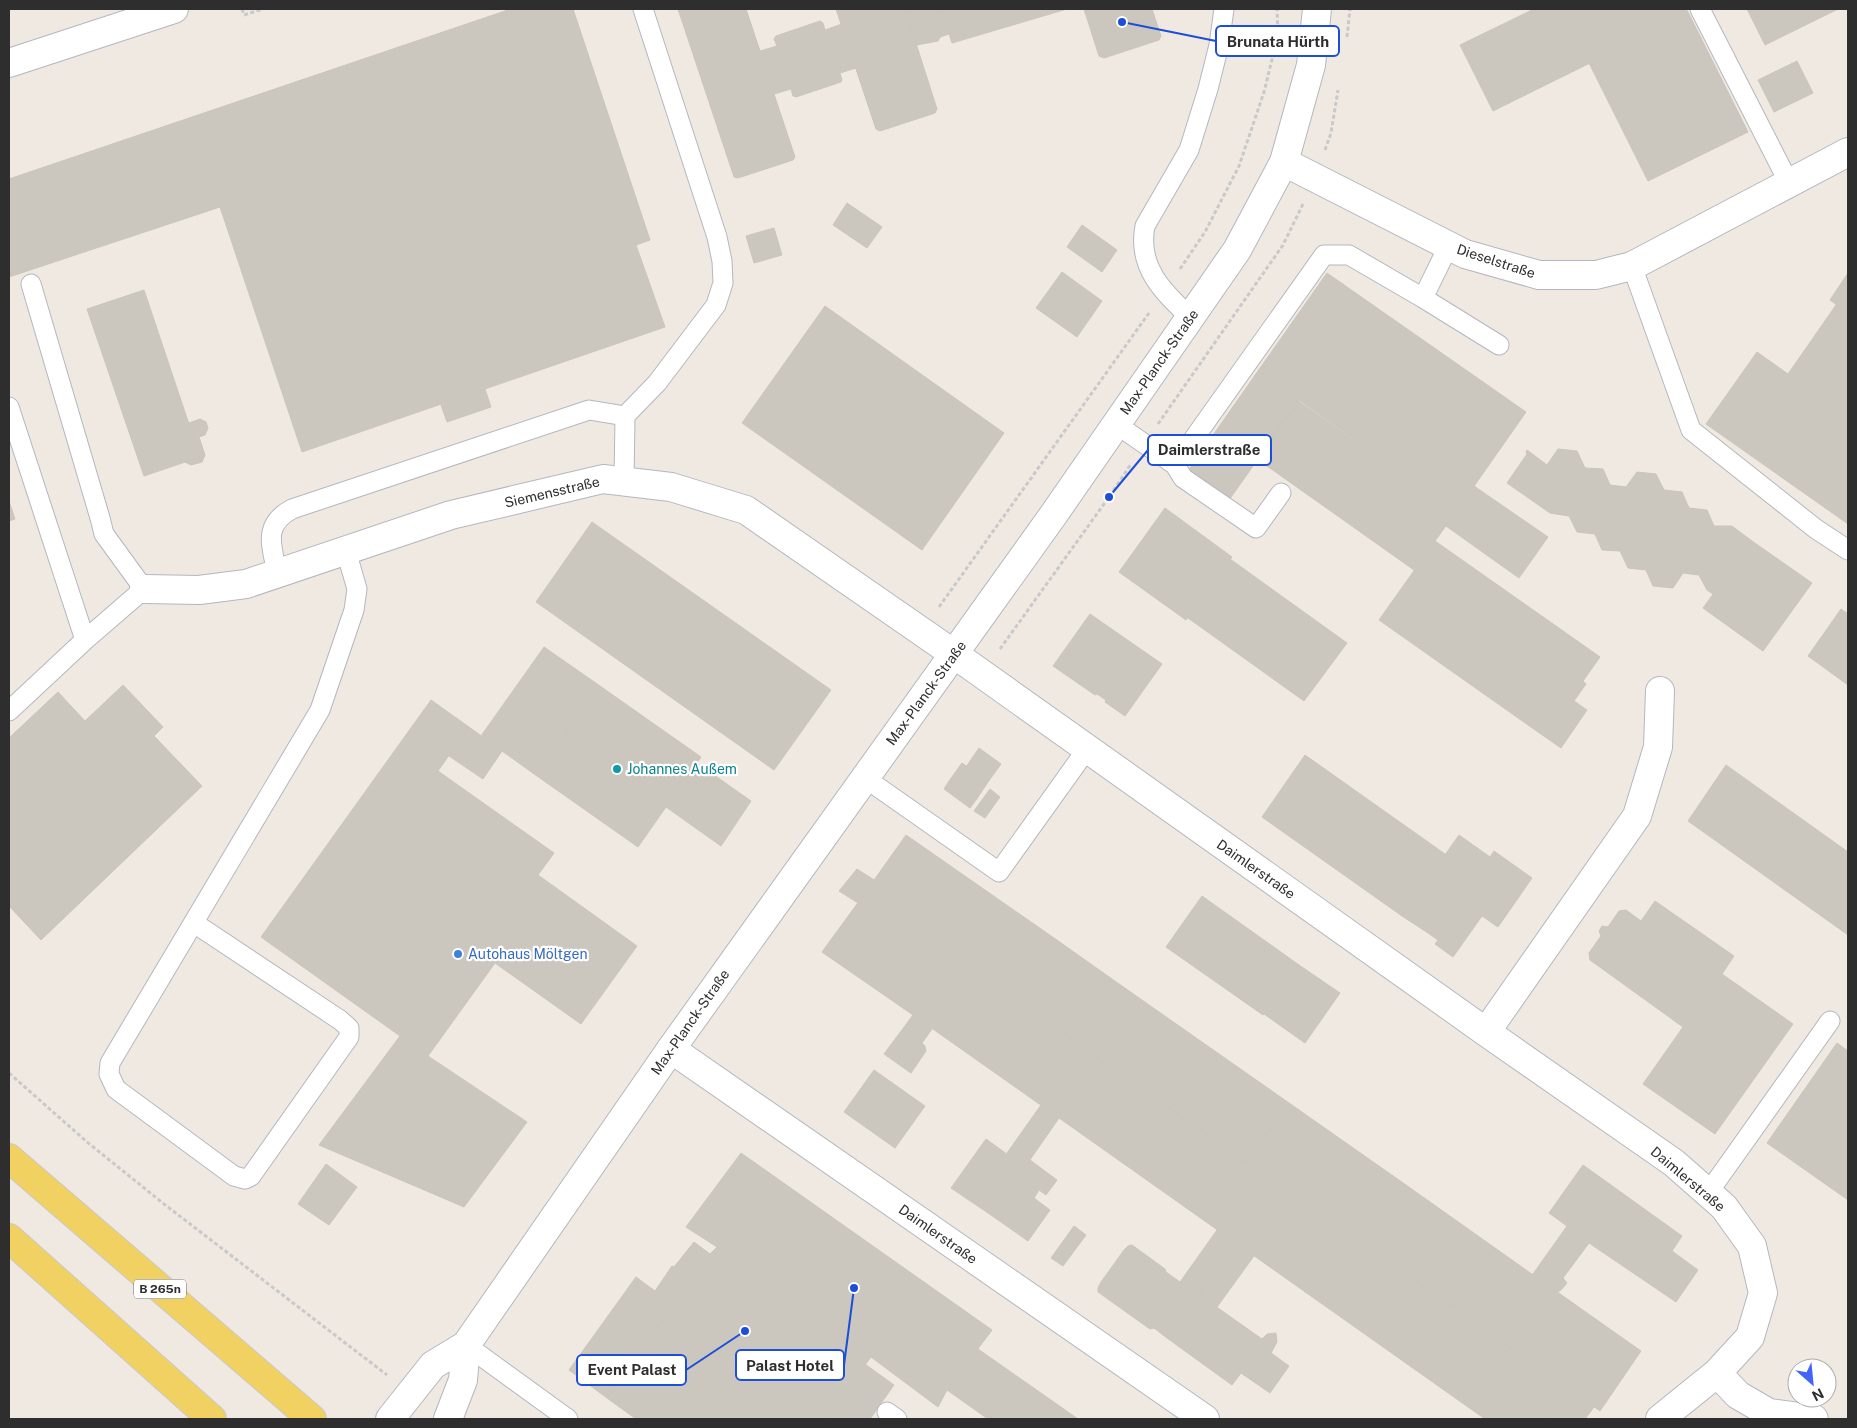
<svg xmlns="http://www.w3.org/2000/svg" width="1857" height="1428" font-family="'Public Sans',sans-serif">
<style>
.building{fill:#cbc7bf;stroke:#cbc5ba}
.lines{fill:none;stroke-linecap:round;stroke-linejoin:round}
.service-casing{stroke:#b4b7c1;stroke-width:21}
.minor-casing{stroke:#b4b7c1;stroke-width:30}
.tertiary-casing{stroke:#b4b7c1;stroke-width:30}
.primary-casing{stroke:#c9c9c9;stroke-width:30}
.path{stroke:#c9c9c9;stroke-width:3;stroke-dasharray:4 2.5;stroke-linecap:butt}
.service{stroke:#fff;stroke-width:19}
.minor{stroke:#fff;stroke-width:28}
.tertiary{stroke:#fff;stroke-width:28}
.primary{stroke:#f2d163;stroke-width:28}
.culture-dot{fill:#0f9aa8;stroke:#fff;stroke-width:2}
.shop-dot{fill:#3f7fe0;stroke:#fff;stroke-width:2}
.labels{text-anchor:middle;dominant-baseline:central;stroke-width:4.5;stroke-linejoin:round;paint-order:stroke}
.shield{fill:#fff;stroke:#6d6d6d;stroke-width:1}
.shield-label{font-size:12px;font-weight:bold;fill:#2e2e2e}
.street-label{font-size:14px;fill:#2e2e2e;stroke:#fff}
.culture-label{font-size:14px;fill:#0d838f;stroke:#fff;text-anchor:start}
.shop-label{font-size:14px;fill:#366cbe;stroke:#fff;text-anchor:start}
.leader{fill:none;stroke:#1d4ed8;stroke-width:2}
.callout-dot{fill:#1d4ed8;stroke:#fff;stroke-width:2}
.callout{fill:#fff;stroke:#1d4ed8;stroke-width:2}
.callout-label{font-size:15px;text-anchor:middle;font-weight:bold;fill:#2e2e2e}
</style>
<rect width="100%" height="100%" fill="#efe9e1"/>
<path class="building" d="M511,9H573L650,240L636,245L665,327L302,452L220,207L9,277V179Z
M678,9H746L760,51L777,46L774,39L776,36L820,21L823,23L825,30L842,24L856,68L840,73L842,80L841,82L796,97L793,96L791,89L774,94L795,157L793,160L738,178L734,177Z
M836,9H905L937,109L935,113L880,131L876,129Z
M905,9H941L949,34L940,37L938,41L917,45Z
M941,9H1067L952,43Z
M1084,9H1152L1161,36L1159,40L1104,58L1099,56Z
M1534,9H1686L1689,14L1493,111L1460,45Z
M1747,9H1838L1765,45Z
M1689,14L1716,68L1616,117L1589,63Z
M1797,61L1813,93L1774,112L1758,80Z
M1716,68L1748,132L1648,181L1616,117Z
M847,203L882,227L867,248L833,225Z
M1082,225L1117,250L1102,272L1067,247Z
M774,228L782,255L754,263L746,236Z
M1062,272L1102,301L1077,337L1036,308Z
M1327,273L1526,412L1456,512L1258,371Z
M1848,273V313L1830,300Z
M144,290L200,457L144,476L87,309Z
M1836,305L1848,313V524L1706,424L1757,352L1788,374Z
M825,306L1004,433L922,550L742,423Z
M1258,371L1299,401L1229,500L1188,471Z
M485,389L491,407L447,422L441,405Z
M1298,401L1318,415L1277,473L1257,459Z
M1318,415L1456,512L1414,570L1277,473Z
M200,419L206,422L208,428L205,435L199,437L205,455L202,462L191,465L185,462L200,457L189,423Z
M1558,449L1577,451L1585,468L1603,469L1610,485L1626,487L1637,472L1656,474L1664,490L1682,492L1689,508L1707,510L1714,526H1732L1752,541L1713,594L1707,590L1699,575L1683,573L1673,588L1653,586L1646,570L1628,568L1620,551L1602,550L1595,534L1577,532L1569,516L1550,513L1507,483L1527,454L1526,452L1527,450L1547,465Z
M1474,486L1548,537L1519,578L1446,526Z
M9,501L15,519L9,521Z
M1165,508L1232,557L1186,620L1119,572Z
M592,522L831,690L774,770L536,602Z
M1435,541L1583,645L1528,725L1379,620Z
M1752,541L1812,583L1763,651L1703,608Z
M1230,559L1347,643L1304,701L1188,618Z
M1841,609L1848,614V685L1808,656Z
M1090,614L1162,664L1125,716L1105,702L1106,700L1097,694L1095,695L1053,666Z
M1583,645L1600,657L1583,681L1586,684L1574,701L1587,710L1561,748L1528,725Z
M544,647L600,686L537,776L481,736Z
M123,685L163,727L154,736L202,786L41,940L9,906V738L58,692L85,721Z
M600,686L701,757L638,847L537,776Z
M431,700L469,727L438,771L554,853L538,875L637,946L581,1024L495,963L428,1056L527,1122L464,1207L319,1145L400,1036L261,937Z
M469,727L502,751L483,779L449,756Z
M979,748L1001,764L988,782L966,767Z
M1305,755L1445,854L1402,916L1262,817Z
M697,763L751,801L721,846L666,807Z
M962,763L988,782L976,800L949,781Z
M1726,765L1848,852V935L1688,821Z
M949,781L976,800L970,808L944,789Z
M990,789L1000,797L985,818L974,811Z
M906,835L995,897L954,956L865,893Z
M1459,835L1483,852L1428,933L1402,916Z
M1494,851L1532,878L1498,927L1482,916L1453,957L1435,944L1438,940L1428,933L1483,852L1490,857Z
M857,869L874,880L858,903L839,891Z
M865,893L954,956L913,1015L822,952Z
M1202,896L1299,965L1263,1015L1166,947Z
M995,897L1054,938L1013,997L954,956Z
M1655,901L1734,956L1722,974L1793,1024L1715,1134L1643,1084L1683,1027L1590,960L1589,953L1601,936L1599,931L1602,926L1608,927L1619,911L1626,910L1641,921Z
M1054,938L1112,979L1071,1039L1013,997Z
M954,956L1042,1018L1001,1077L913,1015Z
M1299,965L1340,993L1305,1043L1264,1014Z
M1112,979L1289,1103L1247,1163L1071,1039Z
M913,1015L932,1029L922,1043L925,1046L926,1051L911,1073L884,1054Z
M1042,1018L1571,1391L1550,1419H1485L1001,1077Z
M1837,1043L1848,1051V1081L1823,1063Z
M1823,1063L1848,1081V1200L1767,1143Z
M874,1070L925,1106L895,1148L844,1112Z
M1289,1103L1406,1185L1364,1245L1247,1163Z
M1041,1105L1059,1118L1025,1167L1007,1153Z
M986,1139L1025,1167L991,1215L951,1188Z
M741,1153L992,1330L947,1390L938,1407L871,1357L717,1247L686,1227Z
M1030,1160L1057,1180L1046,1195L1039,1190L1034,1198L1050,1210L1028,1241L991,1215Z
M326,1164L357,1187L329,1225L298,1204Z
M1583,1165L1682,1236L1672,1251L1698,1270L1676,1302L1589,1243L1563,1278L1567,1283L1561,1290L1558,1292L1533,1274L1567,1226L1549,1213Z
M1406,1185L1495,1248L1452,1307L1364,1245Z
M1074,1226L1086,1235L1063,1266L1051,1258Z
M1217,1230L1235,1242L1198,1295L1180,1282Z
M694,1242L710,1254L674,1305L655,1291L672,1266L674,1267Z
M1235,1242L1254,1256L1217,1307L1198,1294Z
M1132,1245L1165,1269L1166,1272L1198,1295L1167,1338L1154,1328L1150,1329L1098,1292V1288L1101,1282L1124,1250L1128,1246Z
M717,1247L871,1357L825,1419H636L607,1398L710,1254Z
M1495,1248L1553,1289L1511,1349L1452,1307Z
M636,1277L674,1305L607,1398L569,1370Z
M1553,1289L1641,1351L1600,1411L1511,1349Z
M1198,1294L1262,1339L1267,1334L1276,1333L1277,1342L1271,1353L1289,1366L1270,1393L1241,1373L1232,1385L1167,1338Z
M978,1349L1078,1419H988L947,1390Z
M865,1364L894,1385L870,1419H825Z
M1571,1391L1594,1407L1585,1419H1550Z"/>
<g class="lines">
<g class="service-casing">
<path id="service" d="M1700,9L1789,183
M1632,266L1691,430L1816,529L1848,550
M1423,298L1499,345
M1190,317C1163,292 1137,267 1145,226L1189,150L1208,89L1219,45L1224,9
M9,407L85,640
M1116,424L1175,465L1324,255H1349L1423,298L1449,245
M1175,465L1183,478L1256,528L1281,493
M624,482L625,416L657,383L716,305L723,283L722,261L717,237L643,9
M277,573C272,546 262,525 292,509L589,410L625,416
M9,711L85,640L144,589L104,534L100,518L31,284
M865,778L999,872L1087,749
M194,923L340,1020L349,1028V1037L251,1176L245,1179L234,1176L116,1089L109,1074L110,1063L320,710L354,610L357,589L346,551
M1708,1193L1830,1021
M466,1345L568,1419
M887,1412L897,1419"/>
</g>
<g class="minor-casing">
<path id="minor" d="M1284,162L1465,254L1539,275H1596L1632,266L1848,152
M144,589L199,590L246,584L451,515L603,479L671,487L746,510L954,654L1486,1032L1674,1163L1724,1207L1752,1246L1763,1293L1750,1337L1717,1373L1660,1419
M1486,1032L1637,816L1658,747L1660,691
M671,1049L1205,1419
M1717,1373L1738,1395L1769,1413L1814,1419"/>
</g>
<g class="tertiary-casing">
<path id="tertiary" d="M9,63L174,9
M390,1419L433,1365L466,1345L671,1049L1054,514L1237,250L1284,162L1311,65L1317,9
M448,1419L463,1380L466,1345"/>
</g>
<g class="primary-casing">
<path id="primary" d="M9,1158L312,1419
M9,1238L212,1419"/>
</g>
<path class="path" d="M242,9L244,15L263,9
M1347,37L1350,9
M1325,150L1331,133L1338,90
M1180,269L1205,232L1239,166L1264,92L1278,35L1277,9
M1158,424L1283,245L1303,204
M939,607L1149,313
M1000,649L1109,497L1131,464
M9,1073L87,1142L164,1204L387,1375"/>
<use href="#service" class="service"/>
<use href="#minor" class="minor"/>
<use href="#tertiary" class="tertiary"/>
<use href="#primary" class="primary"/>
</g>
<circle class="culture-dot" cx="617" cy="769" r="5"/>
<circle class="shop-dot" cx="458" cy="954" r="5"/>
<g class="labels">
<rect class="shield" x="134" y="1279.5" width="52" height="19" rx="4"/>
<g class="shield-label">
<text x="160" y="1289">B 265n</text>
</g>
<g class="street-label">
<text transform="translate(1496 261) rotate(18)">Dieselstraße</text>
<text transform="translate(1159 362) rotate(-55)">Max-Planck-Straße</text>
<text transform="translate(552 492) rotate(-13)">Siemensstraße</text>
<text transform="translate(926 693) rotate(-54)">Max-Planck-Straße</text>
<text transform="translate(1256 869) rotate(35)">Daimlerstraße</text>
<text transform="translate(690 1022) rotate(-55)">Max-Planck-Straße</text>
<text transform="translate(1688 1179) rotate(40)">Daimlerstraße</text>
<text transform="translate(938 1234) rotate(35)">Daimlerstraße</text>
</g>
<g class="culture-label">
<text x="627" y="769">Johannes Außem</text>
</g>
<g class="shop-label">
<text x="468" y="954">Autohaus Möltgen</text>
</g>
</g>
<path class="leader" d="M1122 22L1216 41M1109 497L1148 450M854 1288L844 1365M745 1331L686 1370"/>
<g class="callout-dot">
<circle cx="1122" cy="22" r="5"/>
<circle cx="1109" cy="497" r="5"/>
<circle cx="854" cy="1288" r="5"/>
<circle cx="745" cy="1331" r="5"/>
</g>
<g class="callout">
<rect x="1216" y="26" width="123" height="30" rx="5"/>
<rect x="1148" y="435" width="123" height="30" rx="5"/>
<rect x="736" y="1350" width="108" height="30" rx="5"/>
<rect x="577" y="1355" width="109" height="30" rx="5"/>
</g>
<g class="callout-label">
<text x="1278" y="47">Brunata Hürth</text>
<text x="1209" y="455">Daimlerstraße</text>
<text x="790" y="1371">Palast Hotel</text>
<text x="632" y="1375">Event Palast</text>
</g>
<rect width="1857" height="1428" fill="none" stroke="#2e2e2e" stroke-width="20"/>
<g transform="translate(1812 1383) rotate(153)"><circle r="24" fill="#ffffff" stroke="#ababab"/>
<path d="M0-4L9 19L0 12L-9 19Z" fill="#4264fb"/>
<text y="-8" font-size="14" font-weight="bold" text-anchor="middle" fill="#2e2e2e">N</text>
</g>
</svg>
